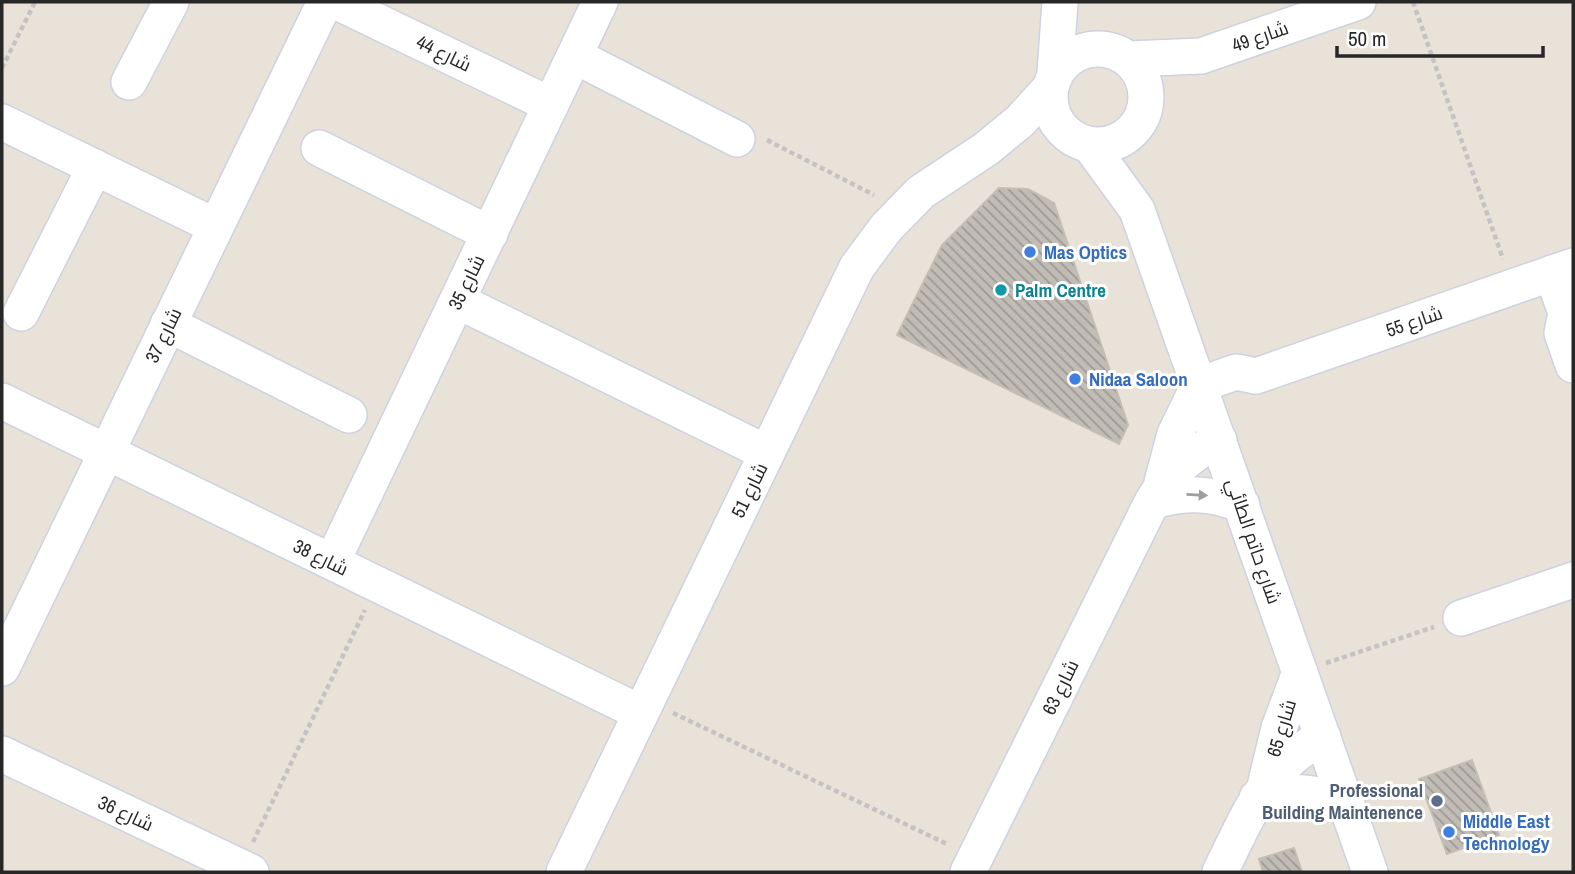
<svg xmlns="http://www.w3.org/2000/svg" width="1575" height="874" font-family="'Archivo Narrow',Cairo,sans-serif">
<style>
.building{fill:url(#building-back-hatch);stroke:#c4beb3;stroke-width:2}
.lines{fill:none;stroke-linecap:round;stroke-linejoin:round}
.minor-casing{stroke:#ced2e0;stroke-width:38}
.path{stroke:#c3c3c3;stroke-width:4.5;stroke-dasharray:5 3.5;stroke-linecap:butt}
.minor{stroke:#fff;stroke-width:35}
.oneway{fill:#9e9e9e}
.shop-dot{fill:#3f7fe0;stroke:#fff;stroke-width:2.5}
.culture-dot{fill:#0f9aa8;stroke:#fff;stroke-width:2.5}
.service-dot{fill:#5c6f8a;stroke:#fff;stroke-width:2.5}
.labels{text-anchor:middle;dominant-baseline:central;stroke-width:6;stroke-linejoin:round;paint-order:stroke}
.street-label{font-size:19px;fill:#272727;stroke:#fff}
.shop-label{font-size:19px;font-weight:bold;fill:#366cbe;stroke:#fff;text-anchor:start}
.culture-label{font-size:19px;font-weight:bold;fill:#0d838f;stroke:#fff;text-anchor:start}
.service-label{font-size:19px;font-weight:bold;fill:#4e5e75;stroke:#fff;text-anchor:end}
</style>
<defs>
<pattern id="building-back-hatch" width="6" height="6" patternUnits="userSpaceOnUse" patternTransform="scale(1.75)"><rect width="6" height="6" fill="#c1bcb6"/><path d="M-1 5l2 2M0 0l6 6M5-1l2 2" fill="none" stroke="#9d9994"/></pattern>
</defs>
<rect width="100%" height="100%" fill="#e9e2d9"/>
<path class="building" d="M999,188L1028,189L1054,203L1128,425L1119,444L897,335L942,245Z
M1472,760L1499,835L1447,854L1419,779Z
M1294,848L1302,872H1263L1259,859Z"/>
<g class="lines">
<g class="minor-casing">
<path id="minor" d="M337,2L551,105
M1050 97a48 48 0 1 1 96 0a48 48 0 1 1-96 0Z
M575,56L737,139
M1129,59L1201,56L1358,2
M1055,73L1060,2
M129,82L171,2
M2,122L215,226
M1089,144L1137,210L1370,872
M319,148L490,234
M1552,273L1566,313L1562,333L1573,365
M458,301L767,453
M21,313L95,167
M168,324L349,415
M2,401L641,713
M1162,482L1175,434L1199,385L1236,372L1256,376L1573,266
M1152,502C1184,491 1211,493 1242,505
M332,562L600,2
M1461,618L1573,580
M2,668L325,2
M2,754L251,872
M1266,782L1279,728L1300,672
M1257,798C1289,789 1316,791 1347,804
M564,872L857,267L886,228L921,192L986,149L1020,121L1050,88
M968,872L1152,502C1169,473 1189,455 1219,440
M1220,872C1248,816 1265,767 1323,737"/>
</g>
<path class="path" d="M1413,2L1503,259
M2,68L35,2
M767,140L874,195
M1326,663L1434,627
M673,713L949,845
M253,842L365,610"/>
<use href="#minor" class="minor"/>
</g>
<defs><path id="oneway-solid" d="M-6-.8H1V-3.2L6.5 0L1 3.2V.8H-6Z" transform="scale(1.75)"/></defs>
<use class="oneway" href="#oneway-solid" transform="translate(1197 495) rotate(3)"/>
<g class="shop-dot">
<circle cx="1030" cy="252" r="7"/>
<circle cx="1075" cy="379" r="7"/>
<circle cx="1449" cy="832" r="7"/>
</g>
<circle class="culture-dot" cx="1001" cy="290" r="7"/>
<circle class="service-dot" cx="1437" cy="801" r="7"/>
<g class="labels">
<g class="street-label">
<text transform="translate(1260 36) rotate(-19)">شارع 49</text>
<text transform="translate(444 53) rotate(26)">شارع 44</text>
<text transform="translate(466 282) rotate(-64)">شارع 35</text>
<text transform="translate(1414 321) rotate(-19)">شارع 55</text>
<text transform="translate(163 335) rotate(-64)">شارع 37</text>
<text transform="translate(749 490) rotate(-64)">شارع 51</text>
<text transform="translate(1254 541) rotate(71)">شارع حاتم الطائي</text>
<text transform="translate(321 557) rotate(26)">شارع 38</text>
<text transform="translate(1060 687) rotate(-64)">شارع 63</text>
<text transform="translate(1281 728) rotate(-73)">شارع 65</text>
<text transform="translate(126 813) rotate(25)">شارع 36</text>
</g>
<g class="shop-label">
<text x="1044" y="252">Mas Optics</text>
<text x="1089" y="379">Nidaa Saloon</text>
<text x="1463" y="821">Middle East<tspan x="1463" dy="22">Technology</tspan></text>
</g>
<g class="culture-label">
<text x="1015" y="290">Palm Centre</text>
</g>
<g class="service-label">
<text x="1423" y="790">Professional<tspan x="1423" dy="22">Building Maintenence</tspan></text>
</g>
</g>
<rect width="1575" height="874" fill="none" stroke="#272727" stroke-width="7"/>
<path d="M1337 46v10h206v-10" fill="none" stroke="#272727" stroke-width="3.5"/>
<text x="1348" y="46" font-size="21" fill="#272727" stroke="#ffffff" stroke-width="5" paint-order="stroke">50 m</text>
</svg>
